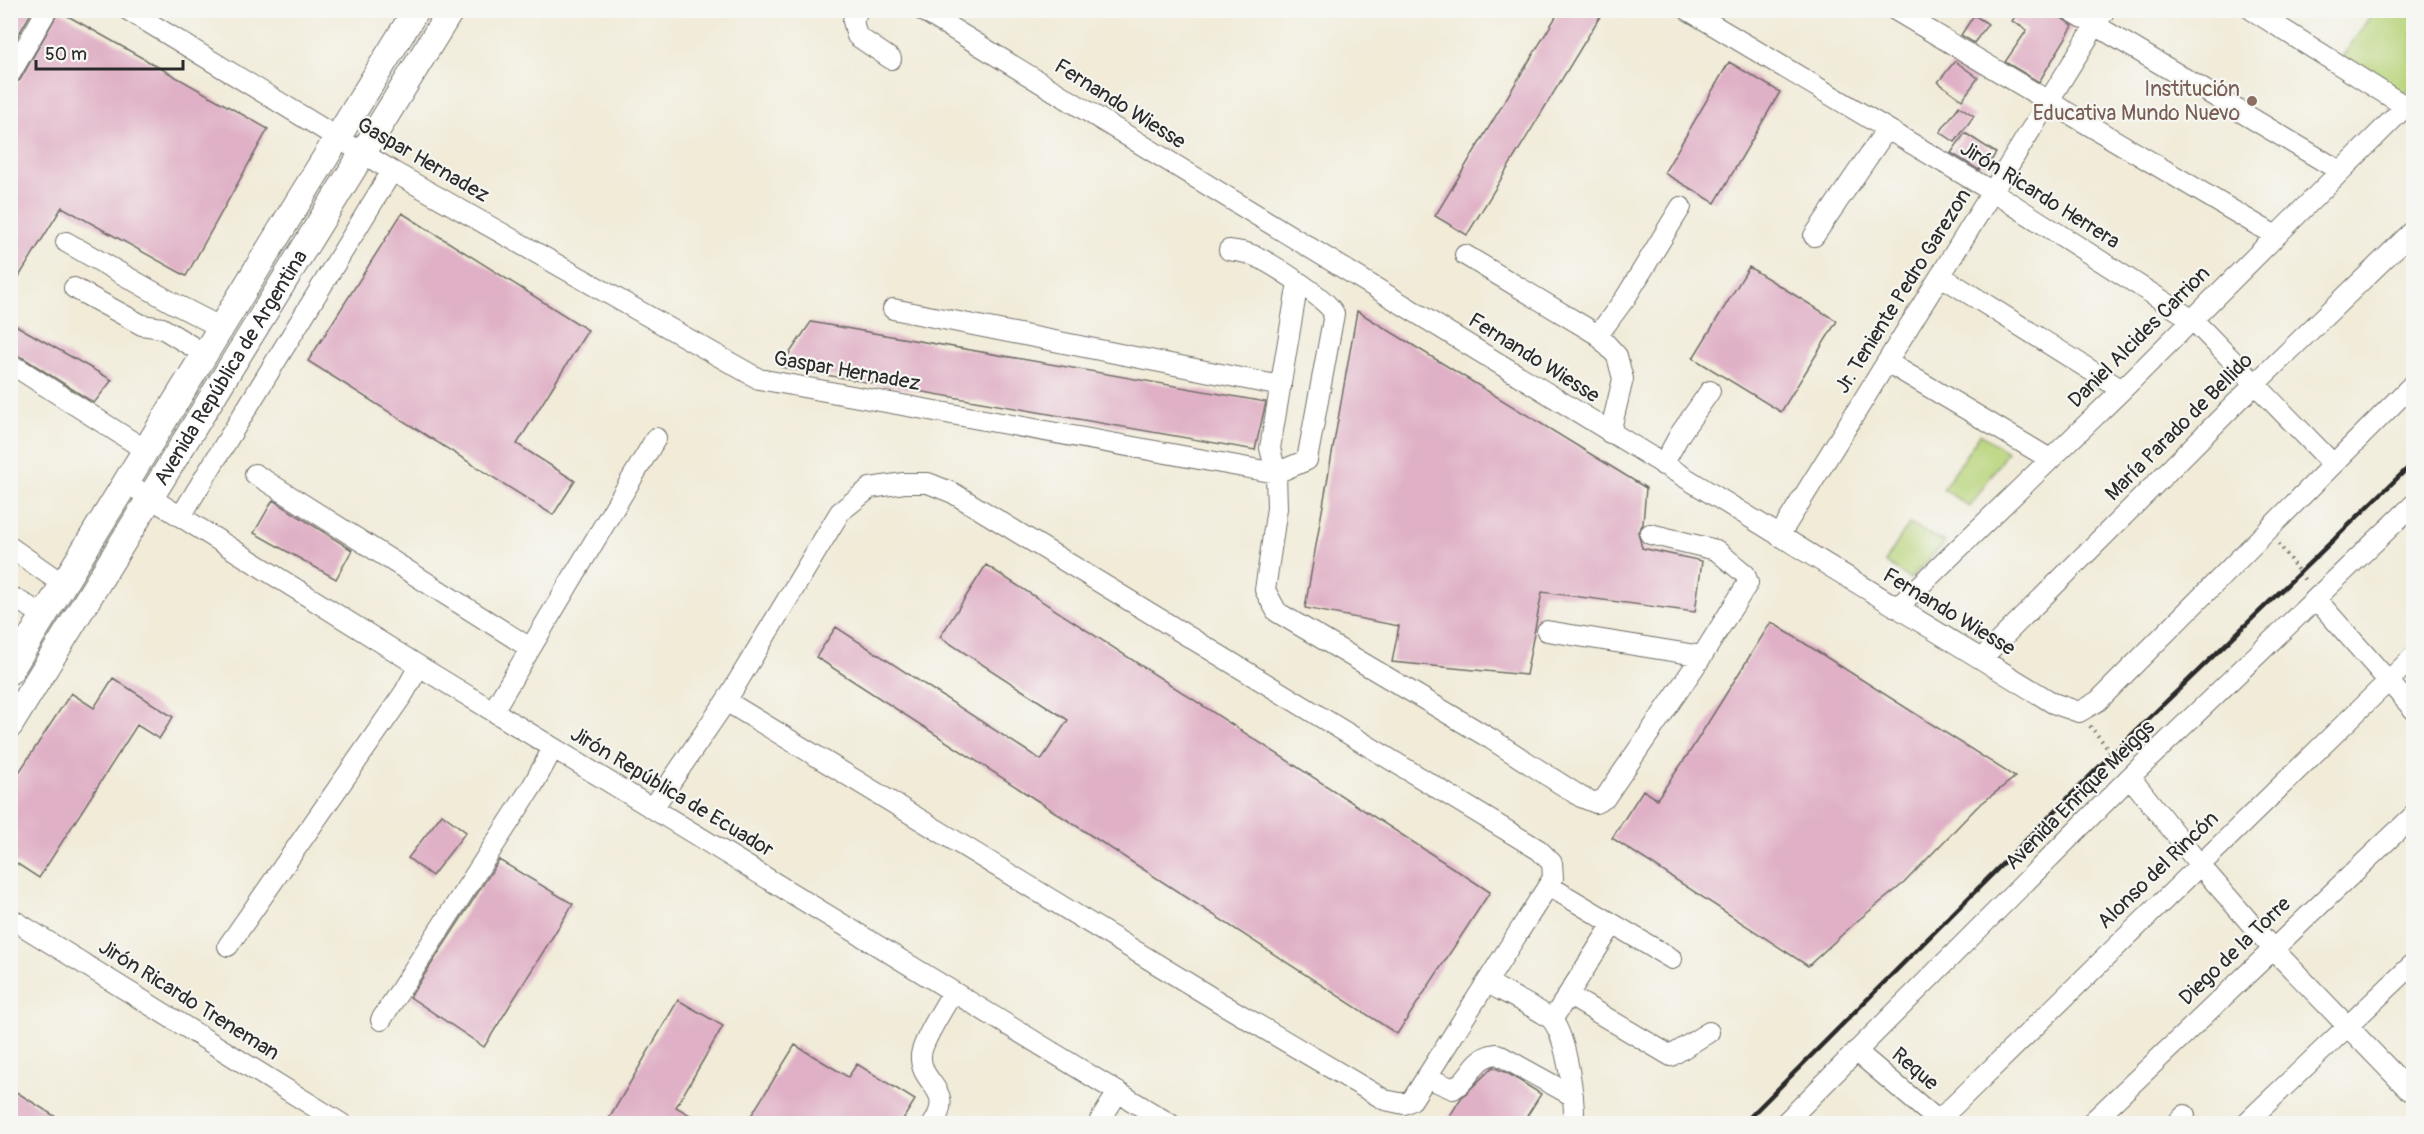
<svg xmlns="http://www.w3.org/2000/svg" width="2424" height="1134" font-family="Pangolin,sans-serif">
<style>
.green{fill:#b8d47a;stroke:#728052;stroke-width:1.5}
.building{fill:#e0b1c6}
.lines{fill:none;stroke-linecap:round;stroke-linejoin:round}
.minor-casing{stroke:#706e68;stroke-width:22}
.major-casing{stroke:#706e68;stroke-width:28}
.path{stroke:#706e68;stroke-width:4;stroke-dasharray:1.5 4.5;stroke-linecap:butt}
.minor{stroke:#fff;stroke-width:20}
.major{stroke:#fff;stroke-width:26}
.rail{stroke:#2b2b2b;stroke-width:4.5}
.education-dot{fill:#8d6e63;stroke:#f6f6f2;stroke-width:2}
.labels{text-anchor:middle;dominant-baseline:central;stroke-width:4.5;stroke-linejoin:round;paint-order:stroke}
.education-label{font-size:21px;fill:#785e54;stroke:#f6f6f2;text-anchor:end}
.street-label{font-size:21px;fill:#2b2b2b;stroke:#f6f6f2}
</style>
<rect width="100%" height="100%" fill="#f6f6f2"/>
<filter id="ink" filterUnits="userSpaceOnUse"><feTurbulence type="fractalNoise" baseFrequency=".0167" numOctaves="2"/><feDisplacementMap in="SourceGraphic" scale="12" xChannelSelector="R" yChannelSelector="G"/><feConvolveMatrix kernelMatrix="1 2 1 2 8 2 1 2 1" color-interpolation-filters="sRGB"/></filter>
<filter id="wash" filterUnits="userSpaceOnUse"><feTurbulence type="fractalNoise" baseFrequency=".008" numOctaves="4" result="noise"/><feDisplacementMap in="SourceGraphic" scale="24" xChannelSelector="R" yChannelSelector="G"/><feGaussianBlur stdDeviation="1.35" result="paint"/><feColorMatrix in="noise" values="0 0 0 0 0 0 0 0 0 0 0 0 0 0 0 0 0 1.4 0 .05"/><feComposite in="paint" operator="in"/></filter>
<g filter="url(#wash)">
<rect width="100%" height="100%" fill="#f1ebd8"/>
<path class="green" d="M2374,11H2413V85L2404,95L2342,57Z
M1980,434L2007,452L1970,507L1943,489Z
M1909,524L1945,542L1910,579L1885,562Z"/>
<g id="blocks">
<path class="building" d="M10,10H33L10,49Z
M1560,10H1604L1467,235L1435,216Z
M2019,10H2050L2073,26L2039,82L2005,62L2027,30L2012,21Z
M59,11L268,129L186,276L62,207L10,291V86L20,80Z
M1974,15L1988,24L1974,43L1961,35Z
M1955,61L1978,78L1962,100L1938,82Z
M1729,62L1780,92L1715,203L1664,173Z
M1959,106L1974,116L1955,142L1940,132Z
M1965,133L1996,153L1987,167L1983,164L1979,170L1951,153Z
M402,213L588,330L517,444L575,481L553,515L308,361Z
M1749,267L1837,321L1781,412L1693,358Z
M1357,311L1646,488L1643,524L1638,532L1642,548L1702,561L1695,612L1542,592L1526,675L1392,662L1399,626L1305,608Z
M10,322L112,380L94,403L25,359L10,352Z
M811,322L1266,402L1255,450L780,367Z
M273,500L352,550L336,579L254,533Z
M986,565L1490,892L1397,1034L816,657L836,627L1041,760L1068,720L940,637Z
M1771,622L2015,777L1977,807L1904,883L1856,922L1808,966L1612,838L1643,790L1657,799L1689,753Z
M113,678L173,717L159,739L137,725L39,878L10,859V786L71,693L94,708Z
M442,814L466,832L432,876L408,858Z
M499,860L573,904L484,1047L410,997Z
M678,1000L723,1026L676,1107L705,1124H606Z
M795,1045L848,1077L857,1064L915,1100L900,1124H746Z
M1493,1067L1509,1074L1541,1094L1522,1124H1445L1461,1098Z
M10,1088L67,1124H10Z"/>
</g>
</g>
<g filter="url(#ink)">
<use href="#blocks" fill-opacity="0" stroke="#706e68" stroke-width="1.5"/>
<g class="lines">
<g class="minor-casing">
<path id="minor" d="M128,10L392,171L759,379L1276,473L1307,460L1334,314C1330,300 1267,260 1252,255C1245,252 1237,251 1229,250
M858,10L853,21L857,36L891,59
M922,10L2053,703L2079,712L2098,701L2414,383
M1688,10L1993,192L2193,320L2333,464
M1895,10L2274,235
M2070,10L2340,171
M2252,10L2405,106
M10,74L47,10
M1814,236L1887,129
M66,242L173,303L222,328
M1465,255L1598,335
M1941,276L2122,390
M1298,282L1270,448L1276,473L1277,508L1265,590L1277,612L1491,739L1581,797L1596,803L1605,798L1702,656L1748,583L1745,574L1716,550L1650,534
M74,288L142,325L162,328L206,355
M893,309L1281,386
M1887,362L2050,459
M19,369L147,451
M1610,433L1623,379L1617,356L1598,335L1626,297L1681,207
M1663,465L1680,434L1710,391
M255,474L530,648
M127,483L419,666L1170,1124
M181,516L392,171
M1779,536L2105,10
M10,547L64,585
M10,596L44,615
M2316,599L2414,710
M1897,608L2122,390L2414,98
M1547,631L1702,656
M1981,659L2255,384L2414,230
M493,711L656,438
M2130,777L2199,864L2272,948L2409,1090L2414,1091
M653,808L726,701L840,512L870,488L904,483H928L953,493L1539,850L1552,863L1553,878L1412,1100L1404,1104L1385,1100L1219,1002L726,701
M1549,886L1672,959
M10,918L342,1124
M228,946L404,693L419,666
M1488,983C1500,990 1544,1012 1552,1020C1567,1038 1575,1101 1574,1124
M1568,995L1671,1056L1709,1032
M381,1020L533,785L553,748
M1552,1020L1613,924
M1856,1051L1942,1124
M1426,1077L1453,1089C1474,1077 1471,1057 1497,1054L1573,1096
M1938,1121L2414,656
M933,1124C956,1088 919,1085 921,1055C922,1042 945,1005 953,992
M1098,1124L1118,1092
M1784,1124L2130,777L2414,504
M2090,1124L2414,815
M2176,1124L2185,1115
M2245,1124L2414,963"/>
</g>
<g class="major-casing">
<g id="major">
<path d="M10,671L416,10"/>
<path id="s1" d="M10,725L451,10"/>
</g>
</g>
<path class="path" d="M2279,544L2306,582
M2090,726L2119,762"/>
<use href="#minor" class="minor"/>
<use href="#major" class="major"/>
<path class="rail" d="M1743,1124L2112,754L2414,462"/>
</g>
</g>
<circle class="education-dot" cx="2252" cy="101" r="6"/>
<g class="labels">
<g class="education-label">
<text x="2240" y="89">Institución<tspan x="2240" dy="24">Educativa Mundo Nuevo</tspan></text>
</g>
<g class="street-label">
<text transform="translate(1120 104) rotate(32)">Fernando Wiesse</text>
<text transform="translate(423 160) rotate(30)">Gaspar Hernadez</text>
<text transform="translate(2040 195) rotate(32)">Jirón Ricardo Herrera</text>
<text transform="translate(1903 291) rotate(-58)">Jr. Teniente Pedro Garezon</text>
<text transform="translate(2139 337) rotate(-45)">Daniel Alcides Carrion</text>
<text transform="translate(1534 358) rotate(32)">Fernando Wiesse</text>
<text stroke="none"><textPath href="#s1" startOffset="420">Avenida República de Argentina</textPath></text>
<text transform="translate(847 371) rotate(10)">Gaspar Hernadez</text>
<text transform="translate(2179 427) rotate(-45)">María Parado de Bellido</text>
<text transform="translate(1949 612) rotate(31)">Fernando Wiesse</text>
<text transform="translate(672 792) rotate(31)">Jirón República de Ecuador</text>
<text transform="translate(2080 795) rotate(-45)">Avenida Enrique Meiggs</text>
<text transform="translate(2158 870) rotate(-44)">Alonso del Rincón</text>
<text transform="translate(2235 951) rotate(-44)">Diego de la Torre</text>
<text transform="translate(189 1000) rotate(32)">Jirón Ricardo Treneman</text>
<text transform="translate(1915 1069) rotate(40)">Reque</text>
</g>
</g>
<rect width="2424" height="1134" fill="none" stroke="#f6f6f2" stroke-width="36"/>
<path d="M36 60v9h147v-9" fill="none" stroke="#2b2b2b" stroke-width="3"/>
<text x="45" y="60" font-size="18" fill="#2b2b2b" stroke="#f6f6f2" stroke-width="4.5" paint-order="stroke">50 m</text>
</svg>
